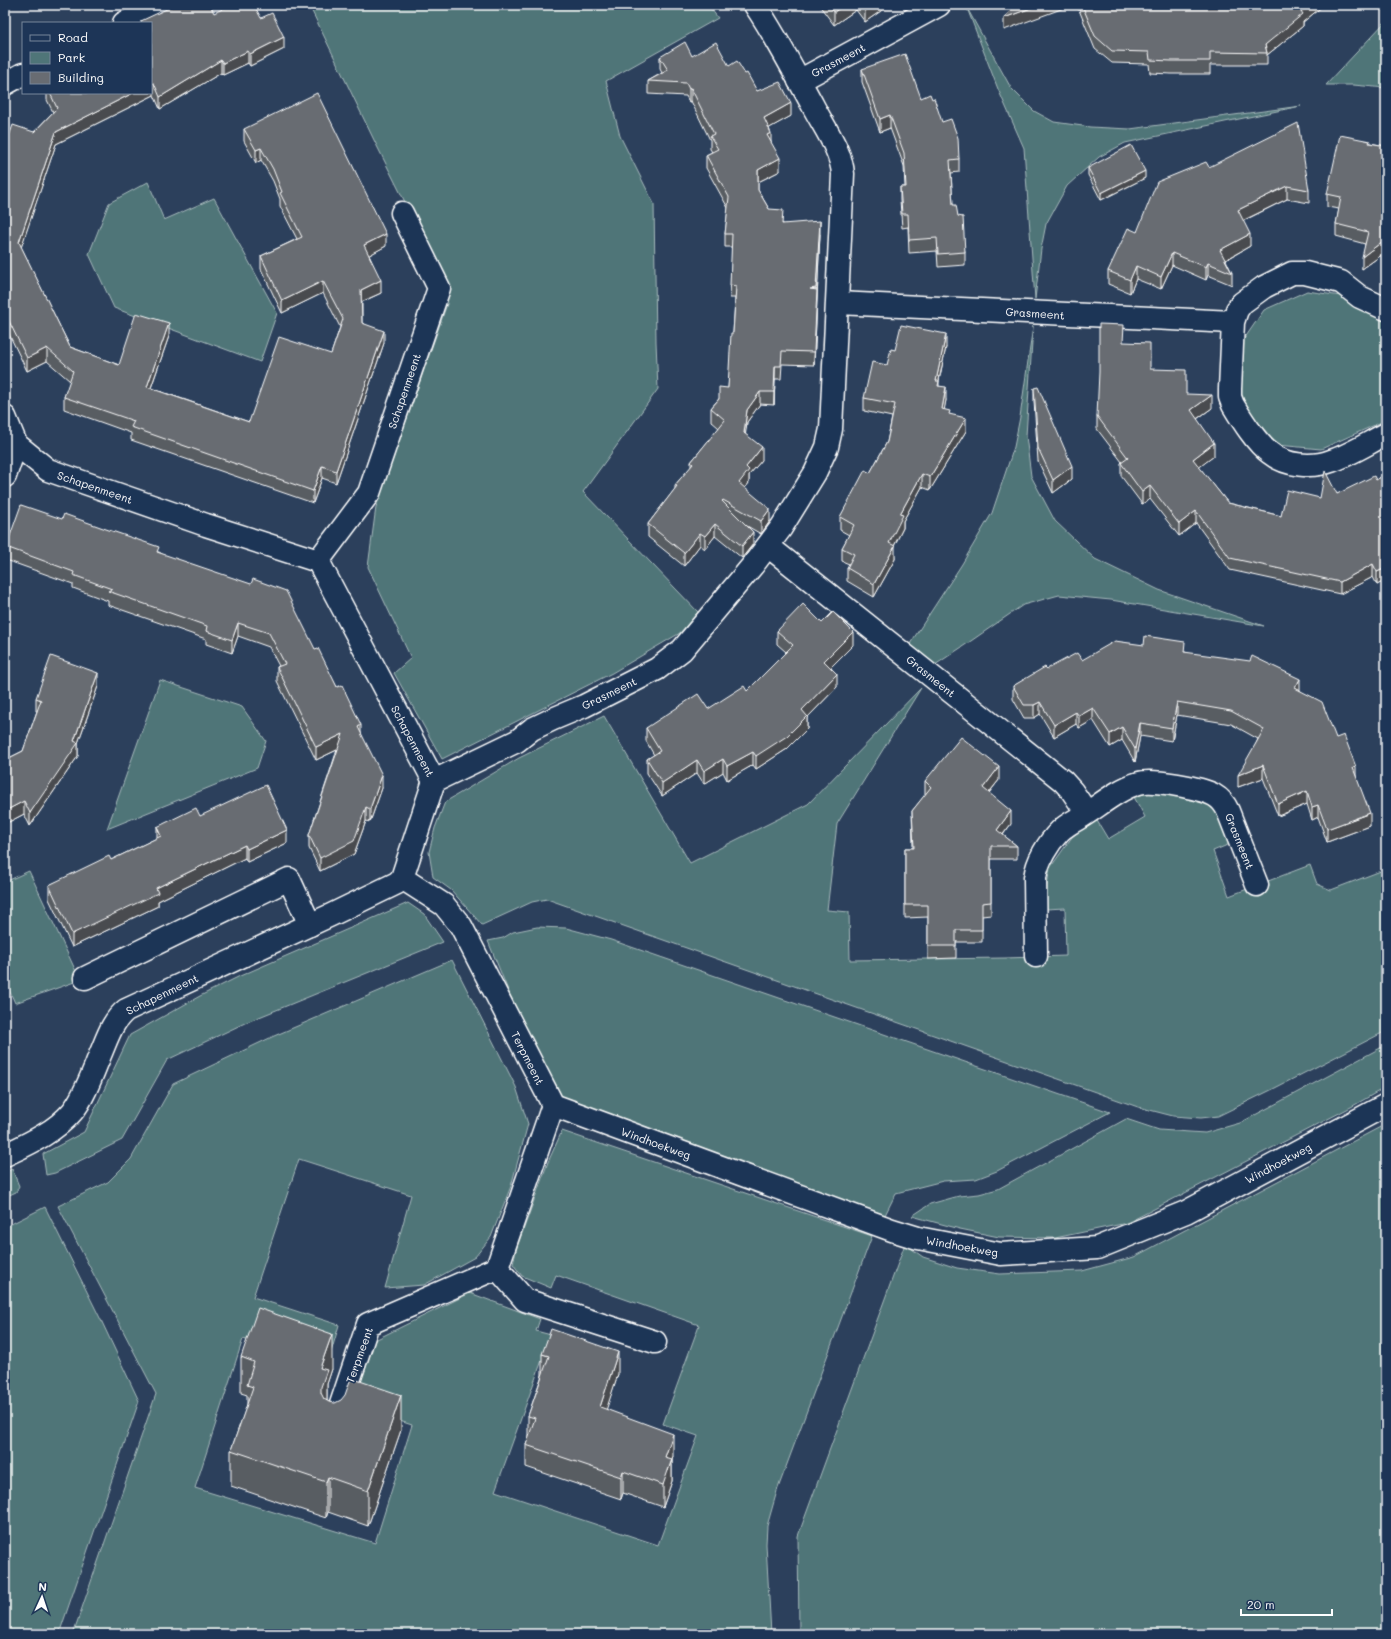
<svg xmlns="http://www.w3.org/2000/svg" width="1391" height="1639" font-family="Mali,sans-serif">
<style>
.green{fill:#4f7578;stroke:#a7babc}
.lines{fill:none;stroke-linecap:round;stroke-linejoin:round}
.street-casing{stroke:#fff;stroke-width:25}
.secondary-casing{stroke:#fff;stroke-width:25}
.street{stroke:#1d3557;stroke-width:22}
.secondary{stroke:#1d3557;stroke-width:22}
.wall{fill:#595d62;stroke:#fff}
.shaded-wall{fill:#494c50;stroke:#fff}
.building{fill:#686c72;stroke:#fff}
.labels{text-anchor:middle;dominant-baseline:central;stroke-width:3.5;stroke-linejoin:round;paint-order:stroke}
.street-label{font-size:11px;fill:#fff;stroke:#1d3557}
</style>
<rect width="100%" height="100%" fill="#2c405c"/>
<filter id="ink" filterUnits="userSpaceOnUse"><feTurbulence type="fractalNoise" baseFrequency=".025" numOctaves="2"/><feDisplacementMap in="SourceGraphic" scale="8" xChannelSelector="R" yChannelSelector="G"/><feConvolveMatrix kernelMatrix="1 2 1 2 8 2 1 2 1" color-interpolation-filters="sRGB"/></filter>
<g filter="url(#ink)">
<path class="green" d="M309,5H708L718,18L606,81L620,136L654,204L656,342L658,389L583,492L698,612L680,633L612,673L442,759L394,673L411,658L368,567L376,507L447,304L449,282L416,224L374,140Z
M967,8L1011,88L1034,111L1054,122L1090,127L1130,129L1301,106L1125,143L1099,157L1067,186L1046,224L1041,249L1035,299L1024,148L998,89Z
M1386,21V88L1353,85H1326Z
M148,182L164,220L214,198L277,313L260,362L114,308L89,254L109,203Z
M1307,291L1348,297L1386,323V420L1321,449L1277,445L1241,401L1240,345L1264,310Z
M1033,326L1026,436L1031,476L1055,521L1095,559L1159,590L1264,626L1111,600L1059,595L1023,605L968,643L935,665L908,647L962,564L992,513L1014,447L1020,417Z
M160,680L242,707L266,741L257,768L107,829Z
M921,688L837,824L827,910L849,912L850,960L1005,958L1066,956L1065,908L1046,909L1047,885L1050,868L1072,837L1096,819L1108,839L1145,817L1134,797C1139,795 1144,793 1149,793C1160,792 1205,800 1213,807C1222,815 1226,833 1230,844L1213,851L1229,896L1310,865L1317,884L1331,890L1386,869V1031L1273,1089L1218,1116L1201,1118L1173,1116L1138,1107L547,899L532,902L482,925L451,890L433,877L429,852L435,828L445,802L519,758L604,716L690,863L808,804Z
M29,871L80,980L15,1003L5,981V882Z
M408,903L424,914L443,942L247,1022L167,1060L122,1140L55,1173L46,1175L43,1154L84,1132L130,1035L200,996L240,976Z
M537,927L566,928L611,940L1110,1112L997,1171L976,1179L943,1181L896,1193L884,1217L556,1109L488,941L503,938L513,932Z
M452,960L516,1087L528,1124L511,1186L491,1237L475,1257L424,1285L385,1288L411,1195L299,1159L253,1297L339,1325L328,1363L243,1339L195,1488L375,1543L412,1425L353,1406L375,1340L470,1293L540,1319L536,1331L551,1335L495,1491L658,1545L698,1436L663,1424L699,1325L556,1275L551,1288L522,1276L513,1264L517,1247L548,1162L562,1131L872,1236L777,1491L767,1526L766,1544L771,1634H73L156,1394L58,1206L108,1182L131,1159L173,1084L274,1036Z
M1386,1045V1087L1351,1107L1127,1223L1055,1238L999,1237L960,1229L912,1216L930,1204L959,1196L979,1194L998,1189L1126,1119L1159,1130L1205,1133L1240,1123Z
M1386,1124V1634H799L798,1536L905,1244L923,1257L957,1268L1000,1274L1082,1271L1134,1257Z
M12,1169L19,1186L16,1192L5,1197V1173Z
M45,1207L101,1320L139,1401L59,1634H5V1227Z"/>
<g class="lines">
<g class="street-casing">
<path id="street" d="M124,23L159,5
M799,81L939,5
M5,84L23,74
M838,303L1233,322
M1386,309L1360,297L1341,282L1305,273H1292L1264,287L1242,303L1237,310L1233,322L1230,389V397L1233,405C1242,420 1256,443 1270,453C1286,466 1312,468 1331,461C1350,455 1368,443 1386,434
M5,417L16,444L48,470L206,525L318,561L434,781
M5,476L16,444
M768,546L1063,781L1072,791L1087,813
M318,561L369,493L439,288L402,213
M1036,956L1035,878C1037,861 1048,843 1060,831C1066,825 1074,821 1081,817C1099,806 1118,789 1139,783C1153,779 1201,788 1214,795C1221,799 1225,804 1228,811L1257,885
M85,978L289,879L310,925
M497,1268L525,1300L655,1342
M334,1425L368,1324L497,1268L553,1105"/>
</g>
<g class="secondary-casing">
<path id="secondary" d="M402,878L444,905L461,926L553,1105L892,1230L918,1238L1001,1254L1097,1248L1186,1212L1386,1105
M5,1155C28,1144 55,1132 72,1112C84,1098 93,1072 100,1055C107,1039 112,1021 126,1010L331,915L397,883L402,878L434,781L517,741L532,729L553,719L584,706L657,669L682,650L753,565L781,528L815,473L827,447L831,429L843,174C841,149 823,126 812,104C794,71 776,36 755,5"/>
</g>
<use href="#street" class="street"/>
<use href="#secondary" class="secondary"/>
</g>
<path class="wall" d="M819,5H888V6L865,22L856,10L834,25Z
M1077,5H1324L1303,22V26L1267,55V65H1210V74H1171L1150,73L1149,64L1112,63L1095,49Z
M214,13L261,18L284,49L250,66L248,63L223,75L221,73L160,109L154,95L56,144L21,247L70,347L119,365L169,336L151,388L249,422L331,354L340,327L323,293L282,313L261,269V256L297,239L280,206V199L273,181L261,160L256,163L244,141V129L386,246L369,255L381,293L362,302V323L384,343L336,483L322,478L313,503L131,440V433L64,409V397L70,381L47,361L27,371L5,326V147L34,132L53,112L47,100V93H151V23H141V21Z
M692,56L729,66L745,74L757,91L791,116L769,128L771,144L780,171L758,182V190L769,209L783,224L820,234L814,365L782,364L781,379H775L774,405L760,404L747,422L745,434L762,460L749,475V483L745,488L770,521L761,534L747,526L753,544L742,558L715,536L705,549L700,545L684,566L648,537V524L675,489V485L691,467V462L719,428L711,421V408L728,388L733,333L735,298H730L732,247H725V234L728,208L706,168V155L712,152L710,149V140L691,101L689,102L686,96L648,94V81L662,73L660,69V57Z
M862,69L921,98L942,122L959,159V172L951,173L953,205L958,216L965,252V265L938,267L937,251L909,253L908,227L902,228L900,200V187H905L904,166L890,128L880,132L862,82Z
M1370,143L1386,146V258L1383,254L1362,269L1365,244L1336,236V224L1339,209L1327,207V194Z
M1209,167L1309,190V203L1287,199L1243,221L1250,246L1226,260L1232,273V285L1208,275L1206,280L1172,265L1161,289L1136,279L1130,293L1108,284V271L1137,232Z
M1088,168L1145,178L1101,200L1088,175Z
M1123,342L1150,369L1186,394L1212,408L1197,419L1214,456L1199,467L1228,503L1281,516L1320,498L1337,494L1376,480L1386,474V580L1377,585L1373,577L1340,594L1230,570L1196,523L1179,536L1150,499L1142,504L1121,476V463L1122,462L1097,429V416Z
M946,347L939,381V386L946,400L944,409L966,431L930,490L922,487L903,521V528L894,546L895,559L874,597L847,581V568L849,564L842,561V548L849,535L840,530V517L870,473L887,442L892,417L864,411V398L887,365L895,350Z
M1034,388L1072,479L1053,493L1038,461L1034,401Z
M6,547L159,552L315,649L337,687L361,733L382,788L370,822L366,821L354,854L320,871L309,848V835L337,750L316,760L277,681V667L279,666L269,647L238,636L232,653L206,644V639L108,605V601L73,588V584L6,560Z
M822,623L853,645L831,667L837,687L807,718V729L787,749L756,769L753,765L727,780L723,772L704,784L697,773L662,796L647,773V759L654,755L646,741V728L708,709L747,691L786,652L777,644V631Z
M1185,652L1300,690L1336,738L1356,776L1370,826L1327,842L1318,817L1312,820L1307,804L1278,816L1263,778L1238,787L1258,739L1231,724L1177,715L1172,741L1140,736L1135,762L1122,740L1110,747L1093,720L1079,728L1076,724L1054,737L1040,714L1034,718H1024L1013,699V686L1047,669L1082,660Z
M98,686L78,743V756L30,826L24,814L5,824V760L23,751L37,711H36V698Z
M999,780L989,793L1011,824L1003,835L1017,846V859H991V915L982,916V942H956V958L928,959V917L905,918V848H913L912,811L926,794H925V781Z
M200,816L287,843L247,862L245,858L158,901V906L72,947L49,899V885L111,860L157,838V827Z
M542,1354L618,1374L606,1409L673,1456L672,1459V1481L663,1507L623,1493L621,1499L526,1467V1445L528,1438V1416L542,1375Z
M241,1357L332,1369L327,1384V1401L329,1402L401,1430L368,1526L328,1512L326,1518L231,1486V1450L247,1405V1395L241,1393Z"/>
<path class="shaded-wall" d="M844,5H856V10L834,25V12Z
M871,5H888V6L865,22V9Z
M1039,5H1072L1004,30V18Z
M1309,5H1324L1303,22V26L1267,55V53L1265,45L1301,11Z
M284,37V49L250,66V54Z
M248,51V63L223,75V63Z
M221,60V73L160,109V97Z
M154,83V95L56,144L19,254V242L56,132L133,93H151V84Z
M691,88V101L689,102V89Z
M791,103V116L764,131V118Z
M890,115V128L880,132V119Z
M771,133V145L767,135Z
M261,148V160L256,163V150Z
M780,158V171L758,182V170Z
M1145,171V178L1101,200V193Z
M1287,186V199L1238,223V210Z
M820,221V234L814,365L816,288Z
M386,234V246L364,258V245Z
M1250,234V246L1220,263V250Z
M1383,241V254L1362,269V257Z
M1172,253V265L1161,289V277Z
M1208,263V275L1206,280V267Z
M1136,266V279L1130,293V280Z
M381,280V293L361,302V290Z
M323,281V293L282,313V301Z
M169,323V336L147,399V387Z
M384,331V343L336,483V471Z
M946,334V347L936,394V381Z
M47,348V361L27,371V358Z
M775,366V379L774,405V392Z
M946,387V400L942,422V409Z
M760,392V404L747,422L744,446V433L747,410Z
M1212,395V408L1191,423V410Z
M966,418V431L930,490V477Z
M1214,443V456L1193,472V459Z
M762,447V460L749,475V483L739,496V483L746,467Z
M322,466V478L313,503V491Z
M1072,466V479L1053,493V480Z
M922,474V487L903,521V528L889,556V543L900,514Z
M1150,486V499L1142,504V492Z
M770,509V521L761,534V521Z
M1196,511V523L1179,536V524Z
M715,524V536L705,549V536Z
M753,532V544L742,558V546Z
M700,533V545L684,566V553Z
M895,546V559L874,597V584Z
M1373,564V577L1340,594V582Z
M1386,568V580L1377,585V572Z
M238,623V636L232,653V640Z
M853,632V645L824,674V661Z
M98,673V686L78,743V756L30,826V813L74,741Z
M837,674V687L807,718V729L787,749L756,769V756Z
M1300,679V692L1295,688Z
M1040,702V714L1034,718V705Z
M1177,702V715L1172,741V728Z
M1093,708V720L1079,728V716Z
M1076,712V724L1054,737V725Z
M1140,723V736L1135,762V749Z
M361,725V738L358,727Z
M1122,727V740L1110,747V734Z
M343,734V747L316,760V747Z
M753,752V765L727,780V766Z
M723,759V772L704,784V771Z
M697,760V773L662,796V783Z
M1263,765V778L1238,787V775Z
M999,767V780L983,800V788Z
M1356,767V780L1353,768Z
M382,775V788L370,822V809Z
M1307,791V804L1278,816V804Z
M24,801V814L5,824V811Z
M1318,805V817L1312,820V807Z
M366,807V821L354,854L320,871V858Z
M1011,811V824L997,842V830Z
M1370,813V826L1327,842V829Z
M287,830V843L247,862V849Z
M245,845V858L158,901V906L72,947V934L156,888Z
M332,1334V1369L327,1384V1405L321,1422L320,1368Z
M618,1352V1374L600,1429V1407Z
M401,1395V1430L368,1526V1491Z
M673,1434V1456L668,1471L672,1459V1481L663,1507V1485L665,1457Z
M623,1471V1493L621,1499V1477Z
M328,1477V1512L326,1518V1482Z"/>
<path class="building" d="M175,5H210L214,13L231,5H254L261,18L272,13L284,37L250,54L248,51L223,63L221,60L160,97L154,83L151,84V23H142L141,21Z
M829,5H844L834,12Z
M862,5H871L865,9Z
M1015,5H1039L1004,18Z
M1082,5H1309L1301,11L1303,14L1265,45L1267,53L1210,52V61H1171L1150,60L1149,52L1112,51L1095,36Z
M685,42L692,56L716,42L729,66L737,61L745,74L747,73L757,91L780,82L791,103L764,118L771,133L767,135L780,158L758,170V190L769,209L783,210L782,224L820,221L816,288L810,289L817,290L814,352L782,351L781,366H775L774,392H760L747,410L744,433L762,447L746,467L749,470L739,483L770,509L761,521L723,500L722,501L753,532L742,546L715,524L705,536L700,533L684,553L648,524L677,486L675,485L693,464L691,462L725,420L711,408L719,399V387L728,388L731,333H733L736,286L730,285L732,234H725L729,197L706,155L718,149L710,136L714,134L691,88L689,89L686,83L648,81L668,70L660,57Z
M905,54L921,98L930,94L932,99L934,98L942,122L951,119L958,138L959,159L950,160L953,205H956L958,216L963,217L965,252L938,254L937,238L909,240L908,214H902L900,187H906L904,153L890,115L880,119L862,69Z
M50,93H133L56,132L19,242L70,347L119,365L136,313L169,323L147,387L249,422L279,337L331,354L343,319L323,281L282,301L261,256L302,237L280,193L282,192L273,169L261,148L256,150L244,129L317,93L386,234L364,245L381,280L361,290L362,323L384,331L336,471L322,466L313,491L131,427L134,421L64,397L73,371L47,348L27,358L5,313V147L13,125L34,132L57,108Z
M1298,123L1309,190L1287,186L1238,210L1250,234L1220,250L1232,273L1208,263L1206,267L1172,253L1161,277L1136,266L1130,280L1108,271L1128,228L1137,232L1157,182L1206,162L1209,167Z
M1340,135L1370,141L1369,143L1386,146V245L1383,241L1362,257L1368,232L1336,224L1341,197L1327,194Z
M1131,145L1145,171L1101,193L1088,168Z
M1099,324L1124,325L1123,342L1150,343V369L1186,370V394L1212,395L1191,410L1214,443L1193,459L1228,503L1281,516L1287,490L1320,498L1325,471L1337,494L1374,476L1376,480L1386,474V568L1377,572L1373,564L1340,582L1230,558L1196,511L1179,524L1150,486L1142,492L1121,463L1128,458L1097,416L1099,372Z
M901,325L946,334L936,381H939L938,386L946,387L942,409L950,411L949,414L966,418L930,477L922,474L900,514L903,515L889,543L895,546L874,584L847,568L854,554L842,548L854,525L840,517L865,470L870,473L887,442L895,404L864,398L872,362L887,365L891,349L895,350Z
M1038,387L1072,466L1053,480L1038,448L1034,388Z
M21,505L62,519L64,514L106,529L159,547L157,552L251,584L253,579L286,591L315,649L318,648L337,687L342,685L361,725L358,727L382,775L370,809L366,807L354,841L320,858L309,835L343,734L316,747L277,667L285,664L269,633L238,623L232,640L206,631L207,626L108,591L112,589L73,575L74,572L6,547Z
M803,604L822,623L833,612L853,632L824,661L837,674L802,710L807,716L787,736L756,756L753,752L727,766L723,759L704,771L697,760L662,783L647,759L660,751L646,728L698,694L708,709L744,686L747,691L793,645L777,631Z
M1145,636L1185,642L1184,652L1250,661L1252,656L1300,679L1295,688L1322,702L1336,738L1344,735L1356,767L1353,768L1370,813L1327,829L1318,805L1312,807L1307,791L1278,804L1263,765L1238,775L1264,729L1231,711L1177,702L1172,728L1140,723L1135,749L1122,727L1110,734L1093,708L1079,716L1076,712L1054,725L1040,702L1034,705H1024L1013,686L1045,667L1047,669L1077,653L1082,660L1115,641L1144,645Z
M51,656L98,673L74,741L78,743L30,813L24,801L5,811V760L23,751L41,700L36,698Z
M961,737L999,767L983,788L1011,811L997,830L1017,846H991V902L982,903V930H956V946H928V905H905V848H914L912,811L931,787L925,781Z
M266,785L287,830L247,849L245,845L156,888L158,893L72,934L49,885L109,856L111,860L161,836L157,827L196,808L200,816Z
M258,1308L332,1334L320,1368L327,1370L321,1387V1393L324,1399L329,1402L335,1403L341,1400L345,1395L351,1378L401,1395L368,1491L328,1477L326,1482L231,1450L253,1387L247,1385L254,1362L241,1357Z
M551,1329L618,1352L600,1407L673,1434L665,1457L672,1459L663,1485L623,1471L621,1477L526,1445L535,1418L528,1416L549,1356L542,1354Z"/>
</g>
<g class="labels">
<g class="street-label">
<text transform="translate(838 60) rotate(-28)">Grasmeent</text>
<text transform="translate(1035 313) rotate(4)">Grasmeent</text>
<text transform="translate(404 391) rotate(-71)">Schapenmeent</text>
<text transform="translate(95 487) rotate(19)">Schapenmeent</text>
<text transform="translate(931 676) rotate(39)">Grasmeent</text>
<text transform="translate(609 693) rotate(-26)">Grasmeent</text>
<text transform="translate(413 741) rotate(62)">Schapenmeent</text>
<text transform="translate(1240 841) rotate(68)">Grasmeent</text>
<text transform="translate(162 994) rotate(-26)">Schapenmeent</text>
<text transform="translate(528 1058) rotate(63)">Terpmeent</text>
<text transform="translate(656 1143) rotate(20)">Windhoekweg</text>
<text transform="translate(1278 1163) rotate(-28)">Windhoekweg</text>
<text transform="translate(962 1246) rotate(10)">Windhoekweg</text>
<text transform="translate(359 1355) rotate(-70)">Terpmeent</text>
</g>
</g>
<rect width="1391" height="1639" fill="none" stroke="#1d3557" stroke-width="20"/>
<rect x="10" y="10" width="1371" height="1619" fill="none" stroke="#fff" stroke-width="1.5" filter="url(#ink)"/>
<rect x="22" y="22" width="130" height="72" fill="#1d3557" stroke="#77869a"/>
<rect x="30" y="35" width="20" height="6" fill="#1d3557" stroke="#77869a"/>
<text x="58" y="42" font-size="12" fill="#ffffff">Road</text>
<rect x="30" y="52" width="20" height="12" fill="#4f7578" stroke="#77869a"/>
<text x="58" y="62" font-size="12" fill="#ffffff">Park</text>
<rect x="30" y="72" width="20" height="12" fill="#686c72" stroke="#77869a"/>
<text x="58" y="82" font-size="12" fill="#ffffff">Building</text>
<g transform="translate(42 1597) rotate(3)" stroke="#1d3557" stroke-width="3" paint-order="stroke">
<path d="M0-3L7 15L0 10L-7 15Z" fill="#ffffff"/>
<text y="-6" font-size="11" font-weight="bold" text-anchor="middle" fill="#ffffff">N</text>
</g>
<path d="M1241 1609v6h91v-6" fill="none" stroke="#ffffff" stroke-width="2"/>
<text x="1247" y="1609" font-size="12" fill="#ffffff" stroke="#1d3557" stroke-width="3" paint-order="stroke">20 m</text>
</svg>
